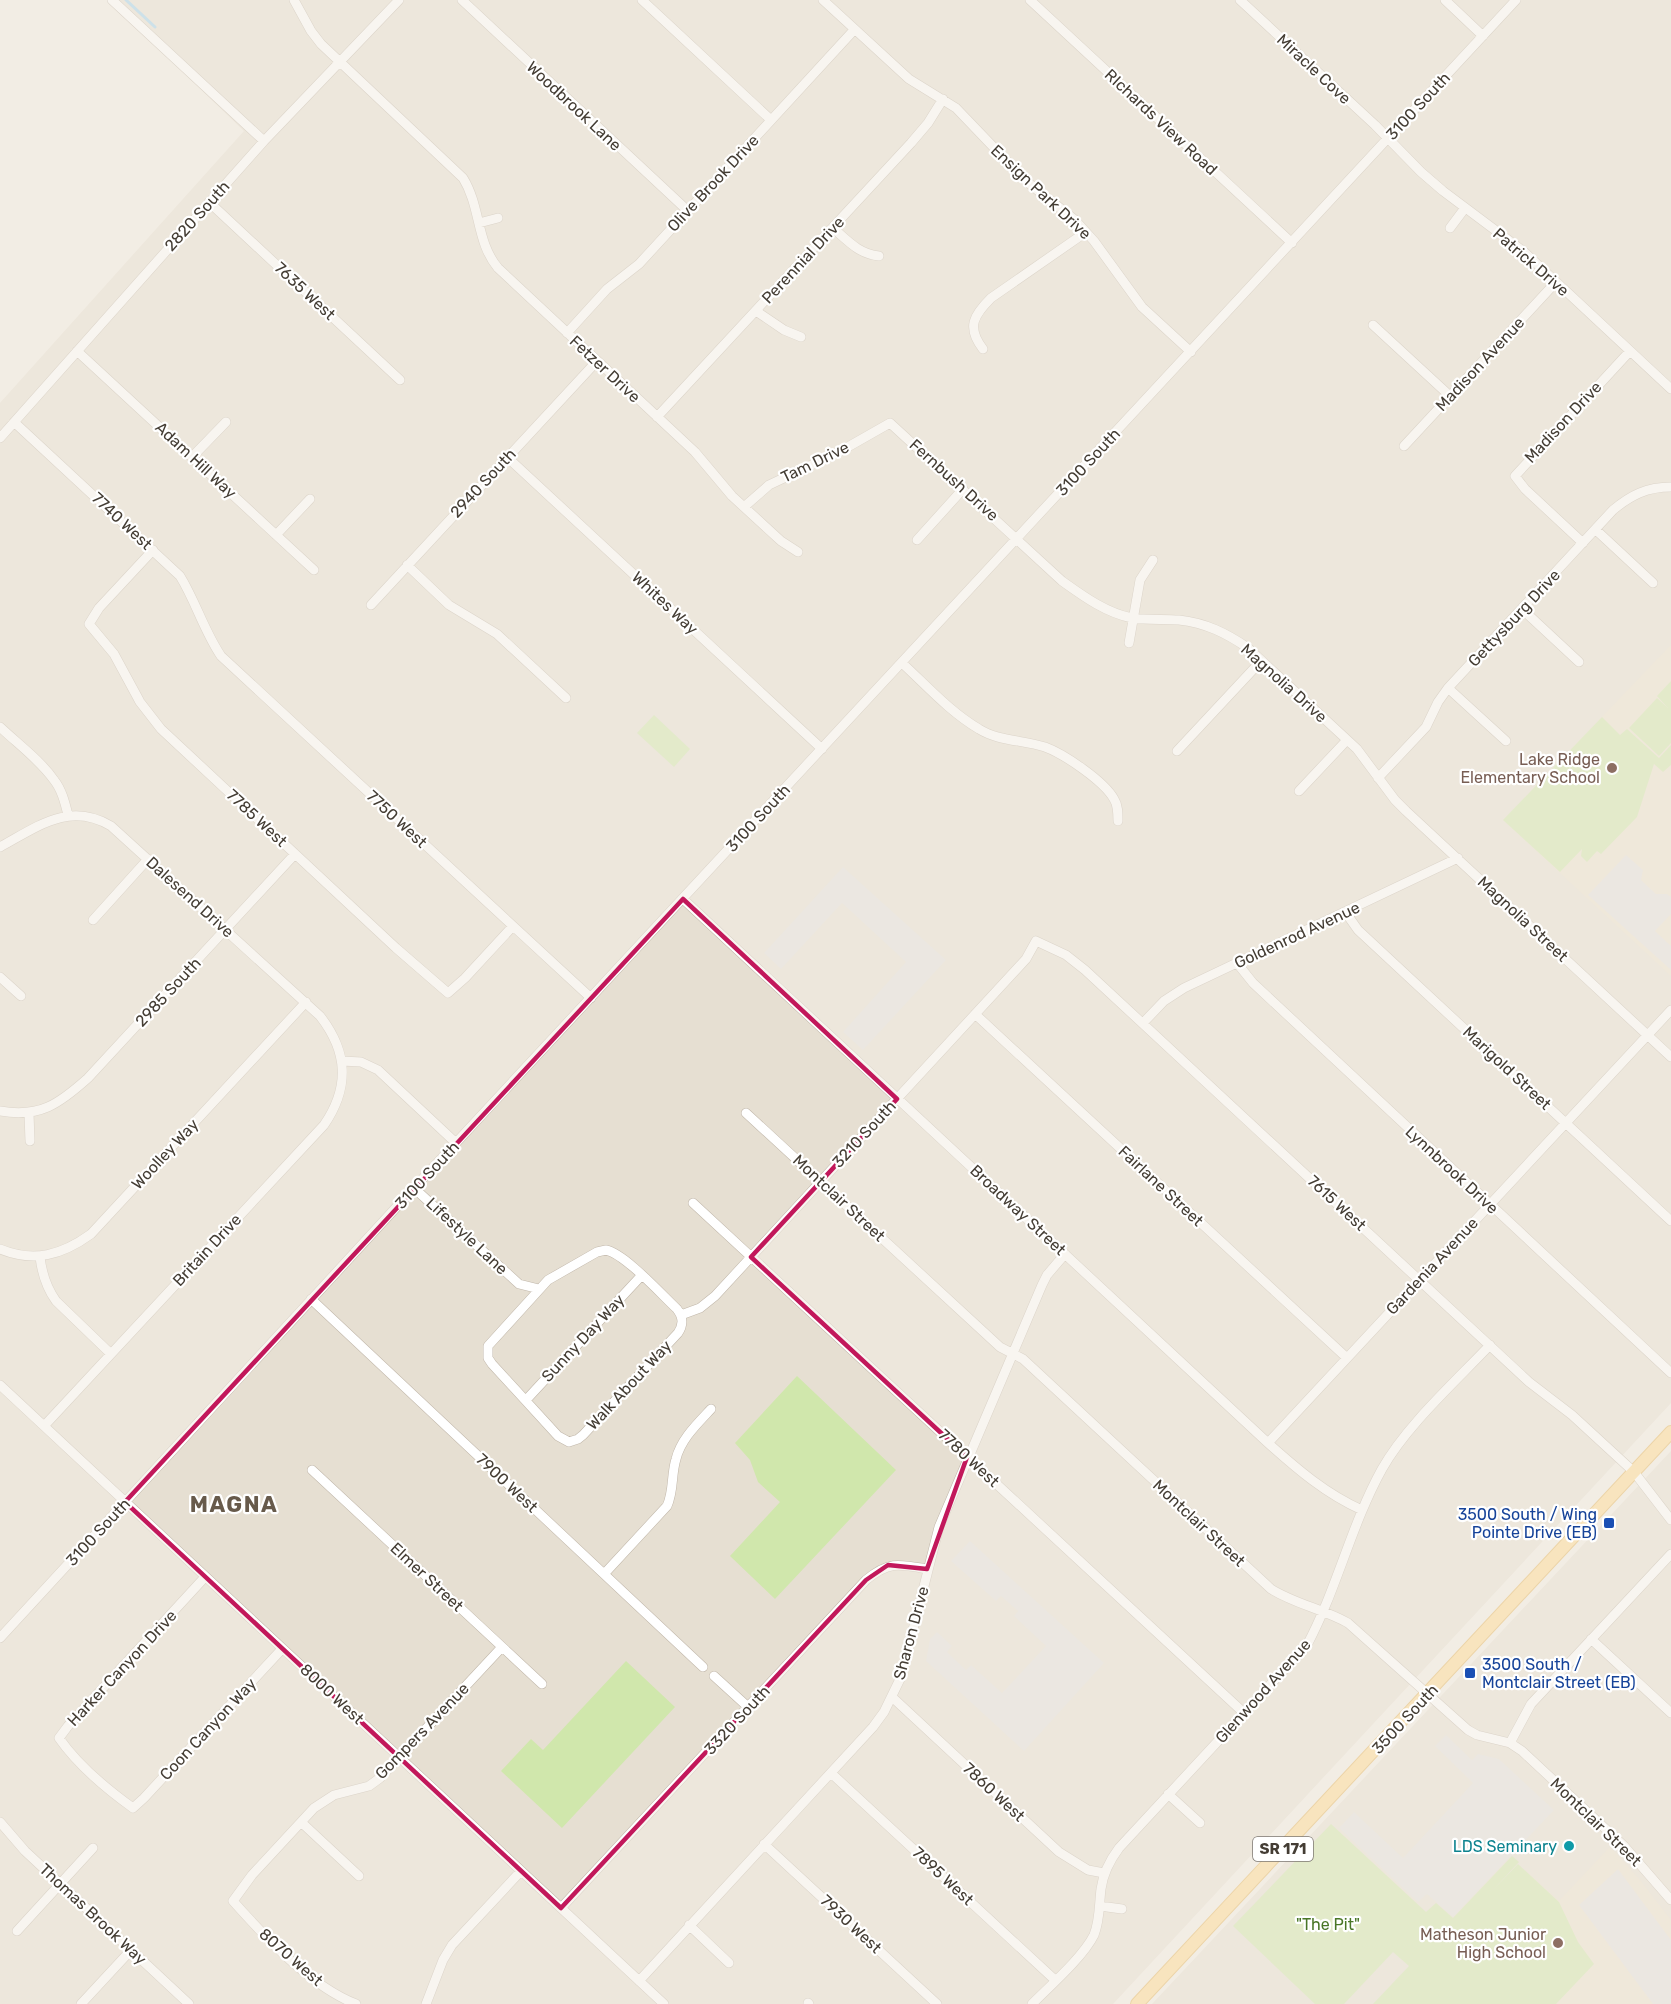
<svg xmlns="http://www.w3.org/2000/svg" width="1671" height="2004" font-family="Rubik,sans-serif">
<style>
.residential{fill:#e6dfd2}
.education{fill:#ece2ce}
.green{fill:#d0e7ac}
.parking{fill:#e3e0dd}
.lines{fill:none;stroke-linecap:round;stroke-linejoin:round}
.stream{stroke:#9fd3f0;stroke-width:3}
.minor-casing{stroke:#c1b7aa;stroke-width:10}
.major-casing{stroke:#e4b660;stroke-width:14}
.minor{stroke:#fff;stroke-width:9}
.major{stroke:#ffda90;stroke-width:12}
.marked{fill:none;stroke:#c2185b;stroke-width:4.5;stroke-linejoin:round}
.education-dot{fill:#8d6e63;stroke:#fff;stroke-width:2}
.transit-dot{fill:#1a4fb4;stroke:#fff;stroke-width:2}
.culture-dot{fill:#0f9aa8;stroke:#fff;stroke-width:2}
.labels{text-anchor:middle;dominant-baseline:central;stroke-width:4.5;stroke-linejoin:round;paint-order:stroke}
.shield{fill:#fff;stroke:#7c7771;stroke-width:1.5}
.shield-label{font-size:15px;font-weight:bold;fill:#443d34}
.street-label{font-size:16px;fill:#443d34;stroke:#fff}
.education-label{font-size:16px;fill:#785e54;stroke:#fff;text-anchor:end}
.transit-label{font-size:16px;fill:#164399;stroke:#fff;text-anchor:end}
.culture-label{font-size:16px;fill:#0d838f;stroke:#fff;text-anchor:end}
.park-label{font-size:16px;fill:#497627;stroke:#fff}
.district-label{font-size:22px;font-weight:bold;letter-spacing:1.5px;fill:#675a4b;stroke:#fff}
</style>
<rect width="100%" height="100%" fill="#f2ede4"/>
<path class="residential" d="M108,0H1671V1403L1113,2004H0V403L244,131Z
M1671,1451V2004H1152Z"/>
<path class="education" d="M1671,645V976L1503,820Z
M1610,1847L1639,1879L1671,1920V2004H1373L1417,1973L1518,1864L1559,1901Z"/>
<path class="green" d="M1671,681V743L1659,756L1629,728L1657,698L1668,708L1657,696Z
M654,715L690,749L674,767L637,733Z
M1602,717L1620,735L1627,729L1659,758L1671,745V765L1663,772L1654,764L1637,817L1601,854L1597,851L1587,862L1581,856L1582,849L1560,872L1503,820Z
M797,1376L896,1470L775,1599L730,1556L780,1502L758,1482L750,1460L735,1443Z
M626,1661L675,1707L562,1828L501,1771L531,1739L543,1750Z
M1331,1824L1426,1912L1436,1903L1453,1918L1512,1856L1519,1862L1493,1890L1518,1864L1559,1902L1578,1942L1594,1964L1556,2004H1373L1409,1966L1393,1952L1344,2004H1315L1233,1926Z"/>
<path class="parking" d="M1626,855L1643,870L1641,880L1656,894H1667L1671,897V914L1655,931L1671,946V970L1588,895Z
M843,867L946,960L863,1050L843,1032L906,962L842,903L781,969L764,953Z
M970,1541L1104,1663L1024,1751L926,1661L930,1639L937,1632L952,1646L947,1652L966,1670L971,1665L1002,1693L1046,1646L1014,1616L1018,1611L1001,1596L996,1601L951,1561Z
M1446,1735L1472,1760L1478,1754L1499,1759L1554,1810L1453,1917L1427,1894L1418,1902L1339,1828L1354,1812L1403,1858L1473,1783L1435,1746Z
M1618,1869L1671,1940V2004H1653L1579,1905Z"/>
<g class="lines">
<path class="stream" d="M126,0L155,27"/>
<g class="minor-casing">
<path id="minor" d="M112,0L264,141
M294,0L311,31L321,44L463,178C481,207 476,242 498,268L695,452L732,496L781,541L798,552
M462,0L688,211
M642,0L771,120
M823,0L909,79L956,108L1026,181L1075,220L1094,241L1142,307L1191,352
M1030,0L1292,243
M1240,0L1375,125L1421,172L1443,191L1523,251L1671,389
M1445,0L1483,36
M209,202L400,380
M479,223L498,218
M833,228C848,241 859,254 879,256
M1450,228L1465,208
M756,311L784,330L801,337
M1373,325L1450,396
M567,333L607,289L639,264L854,30
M983,349C966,327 974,315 991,298L1086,232
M77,351L314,570
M657,417L911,143L928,123L943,99
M14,422L180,576C196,602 204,631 221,656L591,998
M0,438L264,141L399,0
M1404,446L1556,282
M192,457L226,422
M507,457L822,749
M744,507L769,485L839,452L890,423L1062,581C1083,596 1106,613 1132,618C1147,620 1164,619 1179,620C1206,623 1226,633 1248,648L1357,749L1395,800L1406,811L1671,1057
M1596,530L1653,583
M276,535L310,499
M917,540L963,489
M1583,543L1525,489L1515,476L1630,351
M153,550L99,608L89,624L114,654L140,702L161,729L396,948L448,993L465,978L513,926
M407,565L449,605L497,634L566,698
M371,605L597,361
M1522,609L1579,662
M1129,643L1140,580L1153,560
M902,663C926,685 950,712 979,729C998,741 1023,740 1045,747C1064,754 1104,781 1114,799C1118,805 1118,813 1118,821
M1448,688L1506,741
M0,727C18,744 40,760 54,780C62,790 65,803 68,815
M1177,751L1261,661
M1378,778L1426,727L1438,702L1448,688L1613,510C1631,495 1647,487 1671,487
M1299,791L1347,740
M0,847C37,827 69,801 111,826L320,1016C348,1052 350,1087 324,1125L44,1426
M683,899L1268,1443C1297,1469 1326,1494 1362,1510
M1346,913L1358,930L1671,1221
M93,920L148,859
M1237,963L1253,983L1671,1373
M0,977L21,996
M975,1014L1347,1358
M1143,1023L1164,1001L1184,988L1458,858
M342,1061L361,1062L378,1070L456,1143
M0,1111C40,1118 59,1104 88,1078L295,854
M746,1113L1000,1347L1023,1359L1271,1589C1295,1604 1323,1609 1348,1623L1468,1730L1477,1735L1510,1743L1522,1751L1624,1846L1671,1900
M29,1114L30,1141
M414,1188L519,1284L539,1289
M693,1203L1244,1713
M0,1249C34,1263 62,1255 91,1234L306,1002
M606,1250C625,1254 661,1294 677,1309C683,1317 684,1324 678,1333L583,1435L578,1439L569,1442L558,1436L492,1364L488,1358V1346L548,1280L597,1252Z
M40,1257C42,1274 46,1287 56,1301L111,1354
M311,1299L703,1667
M681,1315L700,1308L715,1296L1026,959L1036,941L1066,955L1085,970L1529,1382L1572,1415L1634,1472L1671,1520
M0,1385L664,2004
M526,1400L641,1276
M1268,1443L1671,1010
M312,1470L542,1684
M605,1573L667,1506C674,1491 671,1475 676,1459C681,1439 697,1424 711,1409
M205,1577L68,1726L59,1738C77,1764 108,1790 133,1808L144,1798L282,1649
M0,1638L414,1188L1516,0
M1591,1639L1671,1713
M714,1676L748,1707
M892,1697L1059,1852L1088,1870L1104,1873
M1510,1743L1531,1704L1671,1554
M831,1773L1055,1980
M1168,1794L1200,1823
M0,1822L25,1851L189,2004
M301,1822L359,1876
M764,1844L937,2004
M1100,1906L1122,1909
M561,1908L866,1580C889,1561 899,1564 927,1569
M689,1925L729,1963
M17,1931L93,1848
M639,1981L873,1727L884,1712L901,1677L939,1527L1042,1285L1047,1275L1065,1254
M808,2003L809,2004
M81,2004L132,1949
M356,2004C310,1986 265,1937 233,1901L252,1875L314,1808L334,1795L369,1786L380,1778L502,1647
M426,2004L443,1960L452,1945L521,1871
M1032,2004C1050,1986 1083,1957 1094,1935C1100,1920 1099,1905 1101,1889C1103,1874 1110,1860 1119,1848L1307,1645C1337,1589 1351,1525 1382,1469C1406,1426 1455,1382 1490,1345"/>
</g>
<g class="major-casing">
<path id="major" d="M1137,2004L1671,1432"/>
</g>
<use href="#minor" class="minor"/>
<use href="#major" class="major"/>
</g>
<path d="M0 0H1671V2004H0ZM683,899L897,1099L751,1257L967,1457L927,1569L888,1565L866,1580L561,1908L125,1502Z" fill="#f2ede4" fill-opacity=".55" fill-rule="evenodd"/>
<path class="marked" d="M683,899L897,1099L751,1257L967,1457L927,1569L888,1565L866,1580L561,1908L125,1502Z"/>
<g class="education-dot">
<circle cx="1612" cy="768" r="6"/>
<circle cx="1558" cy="1943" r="6"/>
</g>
<g class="transit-dot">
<rect x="1603" y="1517" width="12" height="12" rx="3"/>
<rect x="1464" y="1667" width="12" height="12" rx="3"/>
</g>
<circle class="culture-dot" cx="1569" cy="1846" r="6"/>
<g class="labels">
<rect class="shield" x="1253" y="1837" width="60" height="24" rx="4.5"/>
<g class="shield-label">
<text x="1283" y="1849">SR 171</text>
</g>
<g class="street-label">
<text transform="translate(1314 69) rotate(43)">Miracle Cove</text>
<text transform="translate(574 106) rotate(43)">Woodbrook Lane</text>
<text transform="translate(1418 106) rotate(-47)">3100 South</text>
<text transform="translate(1161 122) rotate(43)">RIchards View Road</text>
<text transform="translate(713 183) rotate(-47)">Olive Brook Drive</text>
<text transform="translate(1041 192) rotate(43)">Ensign Park Drive</text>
<text transform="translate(197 216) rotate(-48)">2820 South</text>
<text transform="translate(803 260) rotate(-47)">Perennial Drive</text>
<text transform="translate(1531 262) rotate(41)">Patrick Drive</text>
<text transform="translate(305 291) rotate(43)">7635 West</text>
<text transform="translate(1480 364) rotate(-47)">Madison Avenue</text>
<text transform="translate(605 369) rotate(43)">Fetzer Drive</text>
<text transform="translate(1563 422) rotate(-47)">Madison Drive</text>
<text transform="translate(196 460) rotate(43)">Adam Hill Way</text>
<text transform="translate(815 462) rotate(-26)">Tam Drive</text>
<text transform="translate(1088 462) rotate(-47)">3100 South</text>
<text transform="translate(954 480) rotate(42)">Fernbush Drive</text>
<text transform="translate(483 483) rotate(-47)">2940 South</text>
<text transform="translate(122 521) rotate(43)">7740 West</text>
<text transform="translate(665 603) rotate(43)">Whites Way</text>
<text transform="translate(1514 618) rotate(-47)">Gettysburg Drive</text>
<text transform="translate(1284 683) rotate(42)">Magnolia Drive</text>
<text transform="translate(257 818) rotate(43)">7785 West</text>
<text transform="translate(758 818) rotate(-47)">3100 South</text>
<text transform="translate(397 819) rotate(43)">7750 West</text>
<text transform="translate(190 897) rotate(42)">Dalesend Drive</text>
<text transform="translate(1523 919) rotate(43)">Magnolia Street</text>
<text transform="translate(1297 935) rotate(-25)">Goldenrod Avenue</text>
<text transform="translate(168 992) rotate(-47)">2985 South</text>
<text transform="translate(1507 1068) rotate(43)">Marigold Street</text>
<text transform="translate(864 1134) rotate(-47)">3210 South</text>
<text transform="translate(165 1154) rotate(-47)">Woolley Way</text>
<text transform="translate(1452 1170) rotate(43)">Lynnbrook Drive</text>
<text transform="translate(427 1175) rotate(-47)">3100 South</text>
<text transform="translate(1161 1186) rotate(43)">Fairlane Street</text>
<text transform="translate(839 1198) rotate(43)">Montclair Street</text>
<text transform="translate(1337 1203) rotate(43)">7615 West</text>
<text transform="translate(1018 1210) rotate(43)">Broadway Street</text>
<text transform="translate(467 1236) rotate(43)">Lifestyle Lane</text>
<text transform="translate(207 1250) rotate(-47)">Britain Drive</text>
<text transform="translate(1432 1266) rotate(-47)">Gardenia Avenue</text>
<text transform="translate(583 1338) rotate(-47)">Sunny Day Way</text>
<text transform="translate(629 1385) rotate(-47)">Walk About Way</text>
<text transform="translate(969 1458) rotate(43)">7780 West</text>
<text transform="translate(507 1483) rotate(43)">7900 West</text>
<text transform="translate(1199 1523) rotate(43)">Montclair Street</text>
<text transform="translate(98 1532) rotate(-47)">3100 South</text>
<text transform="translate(427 1577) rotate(43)">Elmer Street</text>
<text transform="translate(911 1633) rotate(-75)">Sharon Drive</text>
<text transform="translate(122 1668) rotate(-47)">Harker Canyon Drive</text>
<text transform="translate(1263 1691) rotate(-48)">Glenwood Avenue</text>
<text transform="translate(332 1694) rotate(43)">8000 West</text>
<text transform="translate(1405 1719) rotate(-47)">3500 South</text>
<text transform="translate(737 1720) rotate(-47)">3320 South</text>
<text transform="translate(208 1729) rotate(-47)">Coon Canyon Way</text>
<text transform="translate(422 1731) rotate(-46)">Gompers Avenue</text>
<text transform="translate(994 1792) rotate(43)">7860 West</text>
<text transform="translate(1596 1822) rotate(44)">Montclair Street</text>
<text transform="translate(943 1876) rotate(43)">7895 West</text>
<text transform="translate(93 1914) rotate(43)">Thomas Brook Way</text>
<text transform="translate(851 1924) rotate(43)">7930 West</text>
<text transform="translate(291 1957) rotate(41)">8070 West</text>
</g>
<g class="education-label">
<text x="1600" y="759">Lake Ridge<tspan x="1600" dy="18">Elementary School</tspan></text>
<text x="1546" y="1934">Matheson Junior<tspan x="1546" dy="18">High School</tspan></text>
</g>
<g class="transit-label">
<text x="1597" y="1514">3500 South / Wing<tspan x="1597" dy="18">Pointe Drive (EB)</tspan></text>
<text x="1482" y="1664" text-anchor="start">3500 South /<tspan x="1482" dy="18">Montclair Street (EB)</tspan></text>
</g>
<g class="culture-label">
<text x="1557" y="1846">LDS Seminary</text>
</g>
<g class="park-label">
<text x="1328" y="1924">"The Pit"</text>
</g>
<g class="district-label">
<text x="234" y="1504">MAGNA</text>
</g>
</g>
</svg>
